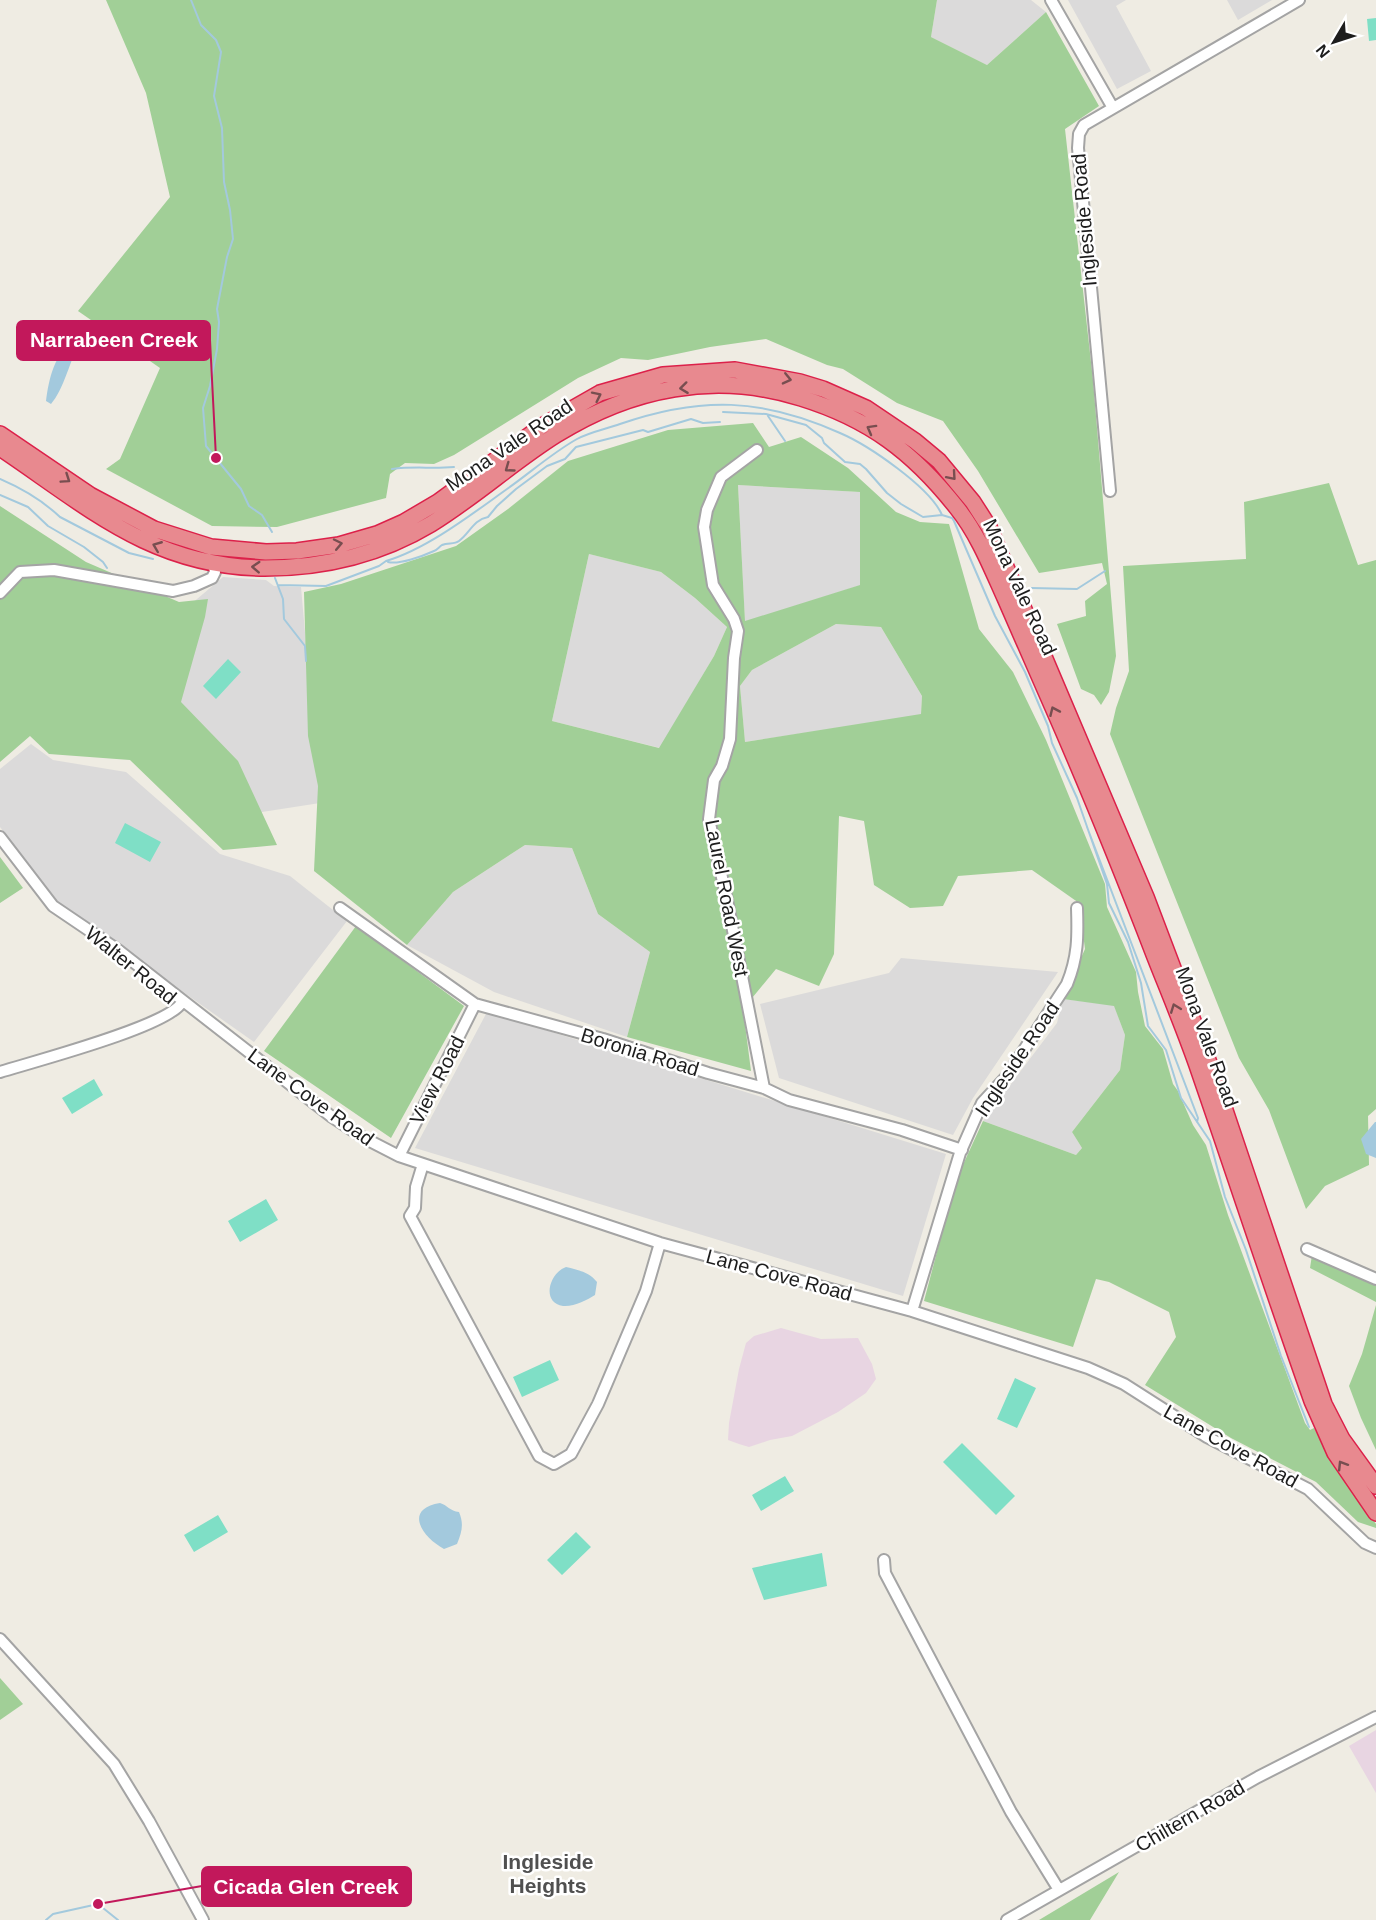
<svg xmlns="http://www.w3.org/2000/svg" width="1376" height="1920" font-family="Helvetica,sans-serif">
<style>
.residential{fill:#dbdada}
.industrial{fill:#e8d5e2}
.forest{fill:#a1cf97;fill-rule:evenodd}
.pitch{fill:#7fdfc6}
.water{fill:#a3c9dd}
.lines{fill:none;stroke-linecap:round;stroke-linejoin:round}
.stream{stroke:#a3c9dd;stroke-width:2}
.minor-casing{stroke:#a4a4a4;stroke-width:14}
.highway-casing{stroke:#dc214a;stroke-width:18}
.minor{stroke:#fff;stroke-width:10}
.highway{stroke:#e8898f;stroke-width:15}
.oneway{stroke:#784e50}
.labels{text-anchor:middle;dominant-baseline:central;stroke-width:5;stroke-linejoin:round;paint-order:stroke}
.street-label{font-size:20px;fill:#1d1d1d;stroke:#fff}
.neighbourhood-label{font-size:21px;font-weight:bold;fill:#505050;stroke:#fff}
.leader{fill:none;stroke:#c2185b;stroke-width:2}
.callout-dot{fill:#c2185b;stroke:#fff;stroke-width:2}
.callout{fill:#c2185b;stroke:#c2185b;stroke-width:2}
.callout-label{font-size:21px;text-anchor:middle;font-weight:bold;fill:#fff}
</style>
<rect width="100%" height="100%" fill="#efece3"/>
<path class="residential" d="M937,0H1031L1046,12L987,65L931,37Z
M1068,0H1126L1116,6L1151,71L1117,89Z
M1227,0H1272L1238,20Z
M738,485L860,492L861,585L745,622Z
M589,554L661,572L695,598L727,627L714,656L660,748L552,721Z
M223,577L266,580L274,586L301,587L320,803L250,814L0,637L190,605Z
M836,624L881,627L922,696L921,715L745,742L740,686L752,670Z
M31,744L53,760L126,772L220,854L290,876L347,921L254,1042L58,904L0,827V769Z
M525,845L572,848L598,914L650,952L627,1037L494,992L407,945L453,892Z
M901,958L1058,972L973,1098L953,1135L779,1078L760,1004L889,973Z
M1063,999L1114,1005L1125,1035L1120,1070L1072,1132L1082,1148L1076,1155L983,1121L1057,1023Z
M487,1012L946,1154L903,1296L415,1148Z"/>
<path class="industrial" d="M781,1328L821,1339L858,1338L872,1364L876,1379L866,1393L838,1412L792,1436L770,1440L749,1447L739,1444L728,1440L729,1423L739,1369L746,1343L754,1336Z
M1376,1730V1793L1349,1746Z"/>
<path class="forest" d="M106,0H937L931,37L987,65L1046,12L1099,106L1065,129L1093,380L1116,656L1109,692L1101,705L1094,695L1081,689L1057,624L1086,616L1085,601L1107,584L1102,563L1039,573L978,471L943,421L897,403L843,369L827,365L766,339L710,347L648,360L621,358L578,378L454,455L434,464L405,463L390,474L386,498L277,527L212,526L106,469L120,459L160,368L78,311L170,197L146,93Z
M753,423L769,447L801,437L848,468L896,512L920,522L949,524L979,629L1013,672L1046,740L1105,884L1107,907L1136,972L1138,992L1145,1026L1163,1049L1173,1084L1178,1091L1193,1125L1206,1145L1228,1215L1305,1423L1310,1430L1314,1428L1337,1470L1376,1524V1528L1358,1522L1316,1482L1231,1438L1145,1385L1176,1337L1169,1312L1109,1282L1096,1279L1073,1347L924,1301L956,1180L983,1121L1076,1155L1082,1148L1072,1132L1120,1070L1125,1035L1114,1006L1063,999L1085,949L1079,903L1032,870L958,876L943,906L910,908L874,885L864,821L839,816L834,954L819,986L776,969L743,1009L751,1071L627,1037L650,952L598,914L572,848L525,845L453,892L407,945L314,871L318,786L308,736L304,592L341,584L456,546L508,509L568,461L668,430ZM738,485L860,492V585L745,621ZM589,554L661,572L695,598L727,627L714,656L659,748L552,721ZM836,624L881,627L922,696L921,714L745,742L740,686L752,670Z
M1329,483L1358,565L1376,560V1109L1368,1116L1369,1165L1325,1186L1306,1209L1269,1110L1239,1058L1110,734L1116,708L1129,671L1123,566L1246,559L1244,502Z
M0,506L86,562L179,602L208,599L205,617L181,702L238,761L277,845L223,850L130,760L49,754L30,736L0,762Z
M0,857L23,888L0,903Z
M356,926L464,1006L391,1138L264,1051Z
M1312,1255L1376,1286V1302L1310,1268Z
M1376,1305V1450L1361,1418L1349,1386L1362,1354Z
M0,1678L23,1704L0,1720Z
M1119,1872L1090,1920H1039Z"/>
<path class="pitch" d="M1376,18V40L1369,41L1367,19Z
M228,659L241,672L216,699L203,686Z
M125,823L161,842L150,862L115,843Z
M94,1079L103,1095L72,1114L62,1098Z
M266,1199L278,1220L240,1242L228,1221Z
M550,1360L559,1380L522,1397L513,1377Z
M1015,1378L1036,1388L1017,1428L997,1419Z
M962,1443L1015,1496L996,1515L943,1462Z
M785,1476L794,1491L761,1511L752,1495Z
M218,1515L228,1532L194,1552L184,1535Z
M576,1532L591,1547L562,1575L547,1560Z
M822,1553L827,1586L764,1600L752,1568Z"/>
<path class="water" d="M74,340L79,344C69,363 64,389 51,404L46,401C49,378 54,355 74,340Z
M1375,1122H1376V1158L1366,1154L1361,1139Z
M566,1267C578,1270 589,1272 597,1282L595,1295C587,1300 574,1307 563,1306C541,1303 549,1273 566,1267Z
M440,1503C447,1505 450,1511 459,1512C464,1524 462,1532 457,1544L444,1549C422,1537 403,1509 440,1503Z"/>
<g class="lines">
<path class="stream" d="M191,0L201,25L216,40L221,52L214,96L222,128L224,182L230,210L233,239L227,257L217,309L219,322L217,349L210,386L203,408L206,446L241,489L249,506L262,515L272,532
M723,412L766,414L806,425L822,438L824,443L845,462L860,464L866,469L887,493L901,504L923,517L942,515L952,518L954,521L995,616L1025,672L1048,726L1052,743L1077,798L1107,884L1109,903L1128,942L1141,983L1148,1026L1166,1050L1181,1098L1210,1141L1225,1197L1246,1250L1281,1356L1309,1427
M768,416L785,441
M392,469C415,466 431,469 454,467
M0,479C21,488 43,501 60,517L129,553L153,559
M0,495L28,507L48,526L84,547L103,562L107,568
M388,562C399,565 423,556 434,551C437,550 439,547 442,545C448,542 454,545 459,541C470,533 473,520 488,517L497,506L516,489L547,466L565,459L576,447L643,430L648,432L691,419L703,423L720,422
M275,578L283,599L284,619L305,646L306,661
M278,585L326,586L379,566L386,561C427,549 472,514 507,489C530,473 552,453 577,439C590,432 606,429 620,424C701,396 762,398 840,433C868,445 930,487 942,515
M1031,588L1077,589L1105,571
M1087,827L1198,1118L1197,1122
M46,1920L53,1914L98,1904L118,1920"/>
<g class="minor-casing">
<path id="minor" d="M1051,0L1113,108
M757,450L721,477L707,510L704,527L713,585L734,619L738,631L734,658L730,739L722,766L714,780L709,819L727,900L764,1088
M1110,491L1078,148L1079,134L1084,125L1299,0
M0,593L20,572L54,570L173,591L194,586L212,578L215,572L213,562
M0,837L53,906L118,950L332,1117L364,1138L399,1156L660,1243L912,1311L1088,1368L1124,1384L1207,1437L1308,1489L1365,1543L1376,1548
M340,908L475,1004L603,1039L708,1073L764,1088L789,1100L902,1130L962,1150
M0,1072C32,1062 170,1026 182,1002
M399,1156L475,1004
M423,1164L416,1187L415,1208L410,1216L539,1456L554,1464L571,1454L598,1404L646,1291L660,1243
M1307,1249L1376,1279
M912,1311L960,1153L982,1103L1007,1076L1067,984C1078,957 1078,937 1077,908
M884,1560L885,1573L1011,1812L1059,1890
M0,1639L114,1764L149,1821L203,1920
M1007,1920L1258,1777L1376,1717"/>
</g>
<g class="highway-casing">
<path id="highway" d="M0,434L90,495L154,529L211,547L266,552L297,551L339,545L377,534L404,522L438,502L542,426L600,393L663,375L735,370L800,382L823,389L866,408L915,441L939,461L973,502L989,527L1146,897L1209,1063L1324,1404L1342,1439L1376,1486
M0,448C88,507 152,567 265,568C323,568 381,554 431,524C475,497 513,462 556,435C631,388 715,371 801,398C869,419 913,452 957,508C978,534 991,567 1005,598C1021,635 1038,673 1054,710C1090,792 1123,874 1155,957C1170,995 1186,1033 1199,1071C1237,1181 1273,1291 1312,1401L1335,1453L1376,1513"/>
</g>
<use href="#minor" class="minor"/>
<use href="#highway" class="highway"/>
</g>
<defs><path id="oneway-chevron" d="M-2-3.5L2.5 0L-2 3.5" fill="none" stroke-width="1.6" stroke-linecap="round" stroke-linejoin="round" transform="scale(1.5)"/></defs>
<g class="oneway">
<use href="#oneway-chevron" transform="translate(787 379) rotate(13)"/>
<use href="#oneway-chevron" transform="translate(684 388) rotate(173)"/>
<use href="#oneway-chevron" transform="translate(597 396) rotate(-26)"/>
<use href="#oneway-chevron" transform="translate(871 429) rotate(-151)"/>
<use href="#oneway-chevron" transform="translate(509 468) rotate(144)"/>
<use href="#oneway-chevron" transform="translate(952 476) rotate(49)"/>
<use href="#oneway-chevron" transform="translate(66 479) rotate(34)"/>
<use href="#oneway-chevron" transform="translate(338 544) rotate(-12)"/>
<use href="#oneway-chevron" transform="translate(157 546) rotate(-158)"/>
<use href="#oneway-chevron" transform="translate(256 567) rotate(-177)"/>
<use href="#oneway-chevron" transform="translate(1054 711) rotate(-114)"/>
<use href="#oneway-chevron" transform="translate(1175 1008) rotate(-111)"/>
<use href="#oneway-chevron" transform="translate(1342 1465) rotate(-122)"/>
</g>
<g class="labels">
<g class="street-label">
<text transform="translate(1084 220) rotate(-95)">Ingleside Road</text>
<text transform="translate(509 445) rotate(-34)">Mona Vale Road</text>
<text transform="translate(1020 587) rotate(65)">Mona Vale Road</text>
<text transform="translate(727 898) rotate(79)">Laurel Road West</text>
<text transform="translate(131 965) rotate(39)">Walter Road</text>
<text transform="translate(1207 1037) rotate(70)">Mona Vale Road</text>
<text transform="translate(640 1052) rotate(17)">Boronia Road</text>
<text transform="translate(1017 1059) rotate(-56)">Ingleside Road</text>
<text transform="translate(437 1080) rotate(-63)">View Road</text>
<text transform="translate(311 1097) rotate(36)">Lane Cove Road</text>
<text transform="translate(779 1275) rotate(15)">Lane Cove Road</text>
<text transform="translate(1231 1446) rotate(29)">Lane Cove Road</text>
<text transform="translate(1190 1816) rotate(-30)">Chiltern Road</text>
</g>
<g class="neighbourhood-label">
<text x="548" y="1861">Ingleside<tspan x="548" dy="24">Heights</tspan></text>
</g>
</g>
<path class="leader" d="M216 458L210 340M98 1904L202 1886"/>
<g class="callout-dot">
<circle cx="216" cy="458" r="6"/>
<circle cx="98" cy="1904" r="6"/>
</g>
<g class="callout">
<rect x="17" y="321" width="193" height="39" rx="6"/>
<rect x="202" y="1867" width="209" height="39" rx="6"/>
</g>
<g class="callout-label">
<text x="114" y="347">Narrabeen Creek</text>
<text x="306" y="1894">Cicada Glen Creek</text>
</g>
<g transform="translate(1334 42) rotate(231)" stroke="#ffffff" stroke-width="4.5" paint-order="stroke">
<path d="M0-4.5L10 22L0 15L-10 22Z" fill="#1d1d1d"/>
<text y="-9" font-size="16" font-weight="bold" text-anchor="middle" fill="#1d1d1d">N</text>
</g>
</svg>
